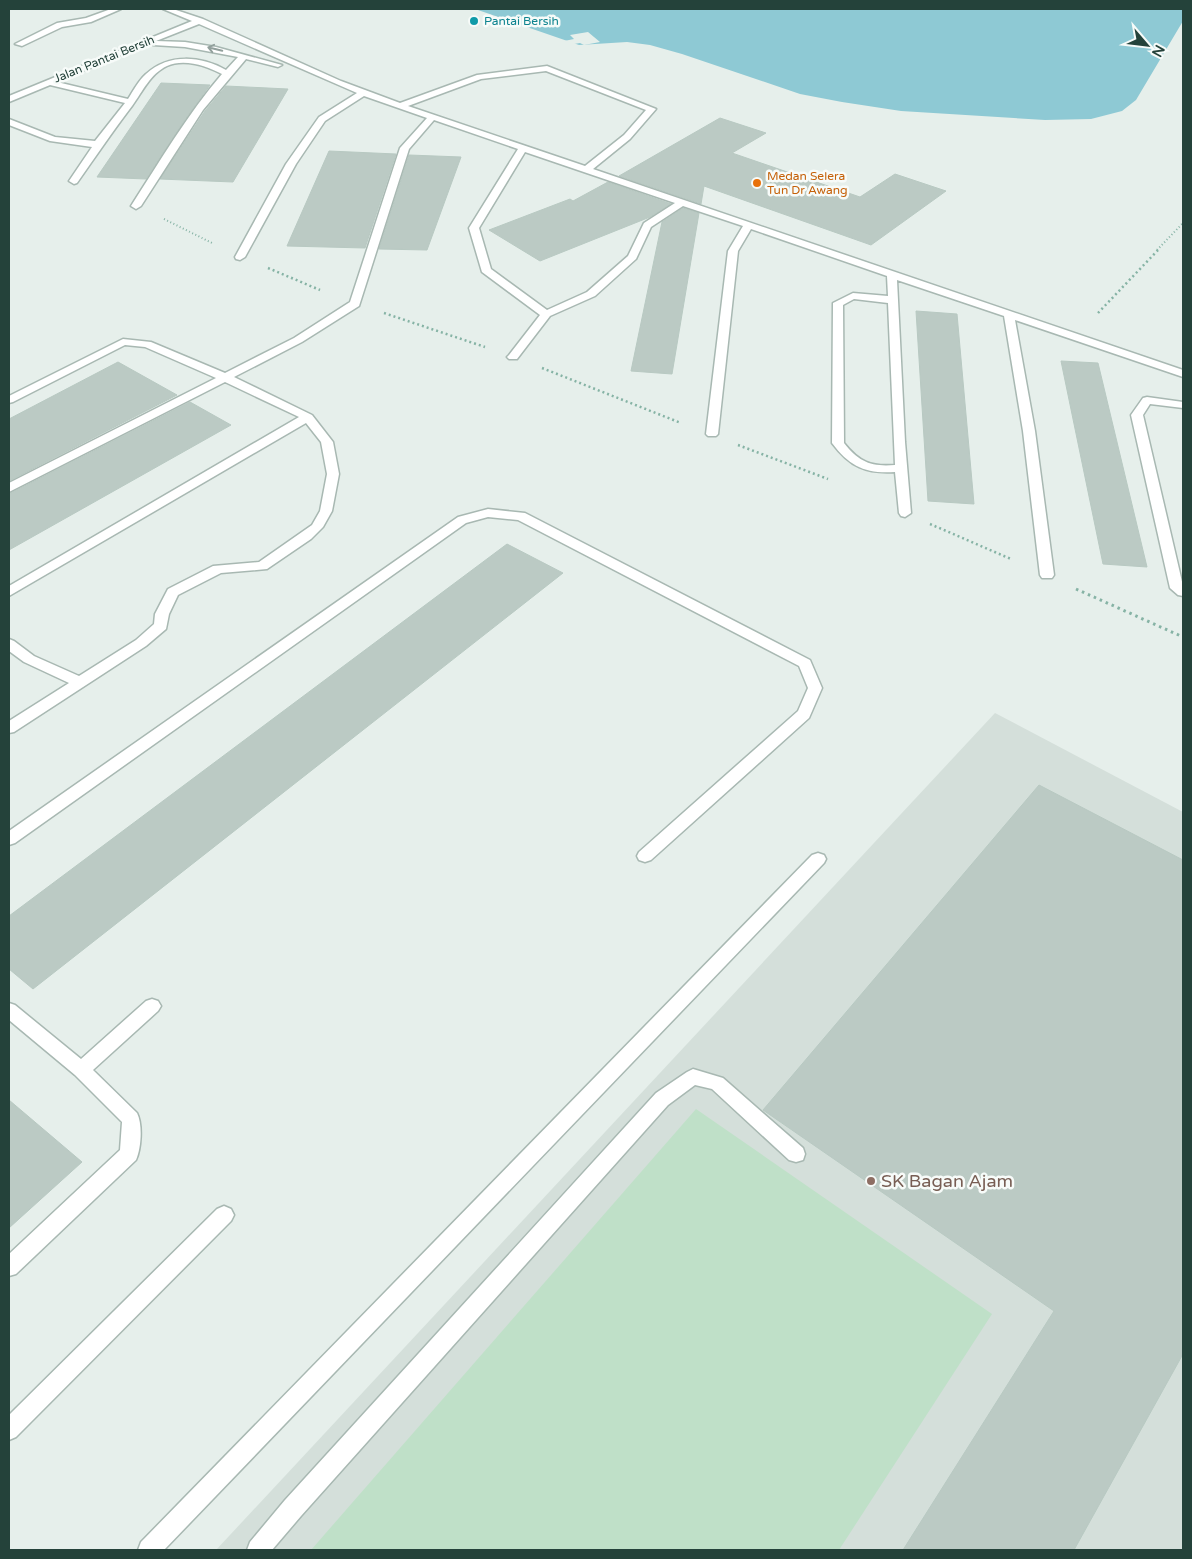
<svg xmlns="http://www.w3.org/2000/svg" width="1192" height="1559" font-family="'Varela Round',sans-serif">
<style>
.built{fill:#d4dfda}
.green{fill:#bfe0c8}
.water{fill:#8ec9d4}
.pier{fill:#e6efeb}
.building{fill:#bbcac4;stroke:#b8c9c2}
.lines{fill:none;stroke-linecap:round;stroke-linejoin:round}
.minor-casing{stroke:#a8b8b2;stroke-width:3}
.path-far2{stroke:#86b3a5;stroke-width:2;stroke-dasharray:1 2.5;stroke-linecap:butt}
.path-far1{stroke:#86b3a5;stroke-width:2.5;stroke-dasharray:2 3;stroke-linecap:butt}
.path{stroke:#86b3a5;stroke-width:3;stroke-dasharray:2.5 4;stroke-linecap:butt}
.minor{fill:#fff;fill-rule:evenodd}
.oneway{stroke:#92a09c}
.culture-dot{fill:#0f9aa8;stroke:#f7fbf9;stroke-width:2}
.food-dot{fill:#e8710a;stroke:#f7fbf9;stroke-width:2}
.education-dot{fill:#8d6e63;stroke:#f7fbf9;stroke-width:2}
.labels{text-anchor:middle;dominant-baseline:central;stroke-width:5;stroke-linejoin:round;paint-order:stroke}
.far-culture-label{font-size:12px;fill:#0d838f;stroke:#f7fbf9;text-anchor:start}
.far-street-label{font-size:12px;fill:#24423a;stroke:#f7fbf9}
.far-food-label{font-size:12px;fill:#c56008;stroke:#f7fbf9;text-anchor:start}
.near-education-label{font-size:18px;fill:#785e54;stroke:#f7fbf9;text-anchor:start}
</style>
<rect width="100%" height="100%" fill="#e6efeb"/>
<path class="built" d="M995,713L1183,812V1550H216Z"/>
<path class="green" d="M696,1109L992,1314L839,1550H311Z"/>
<path class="water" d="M475,9H1183V21L1136,100L1122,111L1091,119L1045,120L901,111L842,102L800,94L682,54L650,45L627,42L579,45Z"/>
<path class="pier" d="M588,32L600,42L584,45L580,43L568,45L559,42L574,39L570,35Z"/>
<path class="building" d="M161,83L210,85L184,121L146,179L97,177Z
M226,86L288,89L233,182L160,179L205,111Z
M720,118L766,133L732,153L860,197L895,174L946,191L871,245L704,186L701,204L619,176Z
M329,151L396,154L365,248L287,246Z
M409,155L461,157L427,250L379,249Z
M608,182L671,204L650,217L540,261L489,230L570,199L573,201Z
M683,208L699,213L672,374L631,371L662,222Z
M916,311L957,314L974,504L928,501Z
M1061,361L1098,363L1147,567L1103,564Z
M118,362L177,395L9,481V419Z
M190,402L231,425L9,550V494Z
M507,544L563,573L33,989L9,969V916Z
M1039,785L1183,860V1354L1074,1550H903L1054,1311L763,1110Z
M9,1100L82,1162L9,1228Z"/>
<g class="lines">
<g class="minor-casing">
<path id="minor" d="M111,9H121L91,22L62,27L22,46L15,44L57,23L86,18Z
M163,9H173L203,19L341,81L400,103L477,75L547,66L656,109L630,139L593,169L1183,370V377L1015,320L1035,431L1054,575L1052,578H1042L1040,575L1023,431L1004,316L897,280L905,442L911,513L905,517L901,516L899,513L895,472C866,474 850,467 832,443L833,303L853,293L888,296L887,276L751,229L738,251L718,434L716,436H708L706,434L728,251L743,226L683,206L651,227L636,259L595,296L550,316L517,359H509L507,357L509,355L540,315L482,272L469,228L518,149L434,120L409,149L359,306L302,342L234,377L312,415L333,442L339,474L332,511L323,527L311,539L267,569L221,573L178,595L169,614L166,629L146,646L14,732L9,733V721L69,683L24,662L9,651V639L14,641L34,656L79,676L136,640L154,624L155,614L168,589L213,566L259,562L312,525L320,511L327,474L321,442L306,423L9,596V586L299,417L225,382L9,492V483L216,378L145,347L125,345L13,402L9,403V396L123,339L151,342L225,373L294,338L350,302L400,148L427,118L364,96L325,121L296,164L245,257L240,260L236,259L235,257L286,164L319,117L357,93L199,24L156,41L185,42L216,47L282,65L278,67L246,59L203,110L141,206L136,209L131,206C160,161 187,115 222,74C207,66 184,58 167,66C150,74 143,91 132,106C112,132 96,156 77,183L74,184L69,181L92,147L50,141L9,125V119L55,137L95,141L125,103L50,85L9,102V96L192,21ZM149,43L153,45L185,47L238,57L226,70C201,56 169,53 146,74C139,80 133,91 128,99L57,82ZM546,71L646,110L624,135L585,166L408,106L481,79ZM525,152L675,203L644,223L628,256L587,292L547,310L491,269L479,228ZM854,299L888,303L895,465C871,467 859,462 844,443L843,305Z
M1147,397L1183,402V408L1150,404L1143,415L1183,586V596L1178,595L1170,588L1131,415L1143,398Z
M488,509L525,513L810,660L822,688L809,718L651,860L645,862L639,860L637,856L639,852L798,711L808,688L799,666L518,520L488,517L466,523L15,843L9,845V831L458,517Z
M818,853L824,855L826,859L824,863L164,1550H138L141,1542L812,855Z
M152,999L158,1001L161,1006L158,1011L93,1070L137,1113C143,1125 141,1149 136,1160L16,1274L9,1276V1254L120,1150L122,1122L75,1075L9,1020V1003L15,1005L81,1059L146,1001Z
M693,1069L723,1078L803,1148L805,1154L803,1160L796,1162L789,1160L712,1089L695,1085L668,1105L301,1516L272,1550H247L250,1542L285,1500L656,1093L687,1072Z
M224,1206L231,1209L234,1215L231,1221L16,1437L9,1440V1415L217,1209Z"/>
</g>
<path class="path-far2" d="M164,219L214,244
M1157,250L1183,223"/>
<path class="path-far1" d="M268,268L320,290
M384,313L485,347
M1098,313L1159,249
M542,368L681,423
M738,445L828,479
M930,524L1011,559"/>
<path class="path" d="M1076,589L1183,637"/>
<use href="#minor" class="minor"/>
</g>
<defs><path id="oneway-shaft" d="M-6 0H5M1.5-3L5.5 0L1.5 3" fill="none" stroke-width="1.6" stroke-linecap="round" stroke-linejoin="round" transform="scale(1.25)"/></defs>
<use class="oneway" href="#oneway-shaft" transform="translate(215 49) rotate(-166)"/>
<circle class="culture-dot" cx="474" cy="21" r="5"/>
<circle class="food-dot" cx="757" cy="183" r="5"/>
<circle class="education-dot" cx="871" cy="1181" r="5"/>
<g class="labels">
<g class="far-culture-label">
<text x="484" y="21">Pantai Bersih</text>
</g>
<g class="far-street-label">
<text transform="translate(104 59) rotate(-22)">Jalan Pantai Bersih</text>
</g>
<g class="far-food-label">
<text x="767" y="176">Medan Selera<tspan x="767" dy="14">Tun Dr Awang</tspan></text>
</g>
<g class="near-education-label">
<text x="881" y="1181">SK Bagan Ajam</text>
</g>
</g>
<rect width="1192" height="1559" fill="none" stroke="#24423a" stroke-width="20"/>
<g transform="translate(1147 45) rotate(118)" stroke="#f7fbf9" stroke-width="4" paint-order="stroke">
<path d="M0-4L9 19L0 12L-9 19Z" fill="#24423a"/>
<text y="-8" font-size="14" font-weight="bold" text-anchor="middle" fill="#24423a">N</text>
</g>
</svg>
